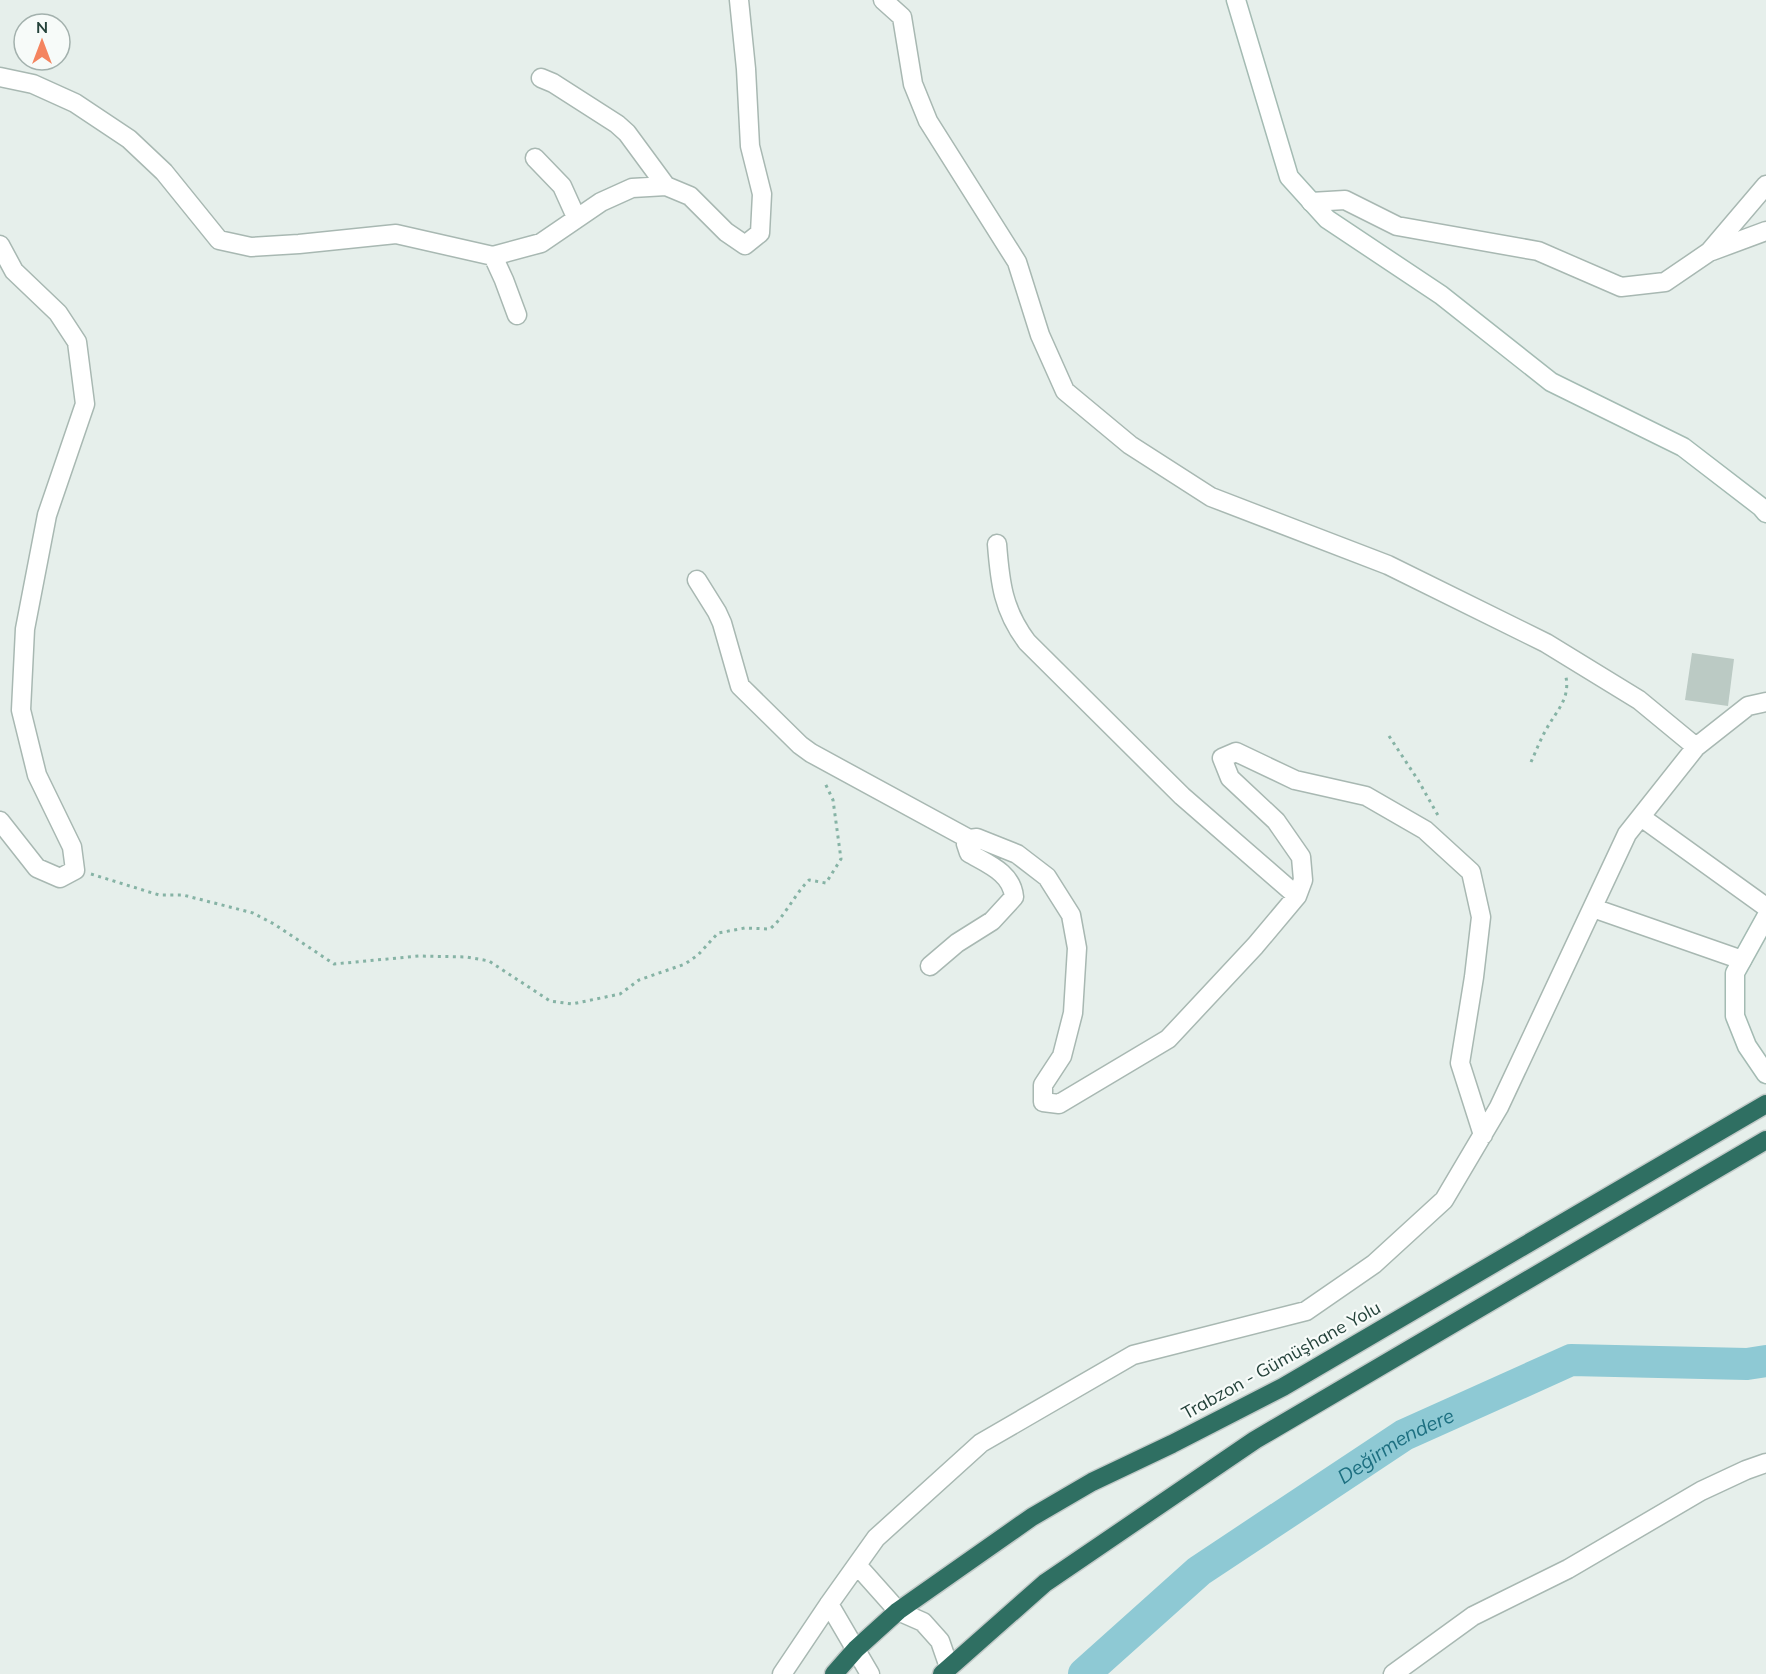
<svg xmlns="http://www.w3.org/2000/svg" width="1766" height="1674" font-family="Mulish,sans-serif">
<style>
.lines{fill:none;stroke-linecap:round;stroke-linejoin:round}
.river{stroke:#8ec9d4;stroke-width:32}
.building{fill:#bbcac4}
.street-casing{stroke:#a8b8b2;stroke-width:21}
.secondary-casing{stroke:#a4bbb3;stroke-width:21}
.highway-casing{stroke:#c2cac8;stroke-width:21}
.path{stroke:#86b3a5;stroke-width:3;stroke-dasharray:3 4.5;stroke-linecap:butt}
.street{stroke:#fff;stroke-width:18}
.secondary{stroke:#fff;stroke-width:18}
.highway{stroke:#2f6f62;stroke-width:18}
.labels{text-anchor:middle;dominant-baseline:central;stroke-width:4.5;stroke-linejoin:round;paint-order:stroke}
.street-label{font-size:18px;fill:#24423a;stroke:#f7fbf9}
.water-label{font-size:20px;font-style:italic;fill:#1c6f80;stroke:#f7fbf9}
</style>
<rect width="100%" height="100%" fill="#e6efeb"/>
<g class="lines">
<path class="river" id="s1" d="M1084,1674L1199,1571L1404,1435L1571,1360L1747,1364L1766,1361"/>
</g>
<path class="building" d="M1692,653L1734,659L1728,706L1685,700Z"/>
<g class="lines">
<g class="street-casing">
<path id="street" d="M883,0L902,17L913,84L928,121L1017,262L1040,335L1065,391L1130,445L1211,497L1388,565L1546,643L1639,700L1696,747
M0,77L33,84L75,103L129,139L164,172L219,240L251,247L299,244L396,234L493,256L541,243L601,202L632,188L666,186L690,196L726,232L745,245L760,233L762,194L750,146L746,69L739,0
M541,78L553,83L617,124L627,133L666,186
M535,158L562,186L576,217
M1311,202L1345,200L1397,226L1538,251L1621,287L1665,282L1709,252L1766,185
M0,245L14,271L58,313L77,342L85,404L47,515L25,629L21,710L37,775L72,847L75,870L60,878L37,868L0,821
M1712,251L1766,231
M493,256L504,280L517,315
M997,544C1000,583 1003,610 1027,642L1182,796L1297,896
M697,580L717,612L722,623L740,686L800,745L811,753L969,839
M1641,817L1766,907
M1593,908L1742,960
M930,966L957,943L992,921L1014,897C1012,873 988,864 969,853L966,844L969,839L977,838L1017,854L1047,877L1071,915L1077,948L1073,1013L1062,1056L1043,1085V1102L1059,1104L1168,1039L1255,946L1297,896L1303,880L1301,857L1276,821L1230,778L1222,758L1236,752L1295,780L1366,796L1425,830L1471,872L1481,917L1474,977L1460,1063L1483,1135
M857,1565L898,1611L923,1622L940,1641L949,1667
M829,1604L870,1674
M782,1674L829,1604L876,1538L981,1443L1133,1355L1306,1311L1374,1264L1444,1200L1499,1107L1627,834L1696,747L1748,706L1766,702
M1393,1674L1473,1616L1568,1569L1701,1491L1746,1470L1766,1463"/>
</g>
<g class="secondary-casing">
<path id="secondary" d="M1236,0L1289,177L1327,219L1441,295L1551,382L1683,447L1761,507L1766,513
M1766,917L1735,973V1016L1747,1046L1766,1074"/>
</g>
<g class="highway-casing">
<path id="highway" d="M834,1674L856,1649L898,1611L1032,1517L1092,1482L1172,1444L1283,1387L1766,1104
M942,1674L1045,1583L1255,1440L1766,1140"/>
</g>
<path class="path" d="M1389,736L1418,780L1440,819
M1531,762C1536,751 1541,738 1547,728C1557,710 1570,699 1566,677
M91,874L159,895H183L253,913L274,924L334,964L419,956L467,957L489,961L550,1001L572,1004L620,994L639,980L685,964L698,955L718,933L745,928L770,929C786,915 794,895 809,880L826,883L841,859L833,800L824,781"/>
<use href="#street" class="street"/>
<use href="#secondary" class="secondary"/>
<use href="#highway" class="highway"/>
</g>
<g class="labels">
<g class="street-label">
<text transform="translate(1281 1360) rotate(-29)">Trabzon - Gümüşhane Yolu</text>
</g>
<g class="water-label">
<text stroke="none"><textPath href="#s1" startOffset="388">Değirmendere</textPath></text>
</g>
</g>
<g transform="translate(42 42)"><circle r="28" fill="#f7fbf9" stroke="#a3b1ad" stroke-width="1.5"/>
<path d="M0-4.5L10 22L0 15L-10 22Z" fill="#f4845f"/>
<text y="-9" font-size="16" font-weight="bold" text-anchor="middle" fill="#24423a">N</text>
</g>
</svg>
